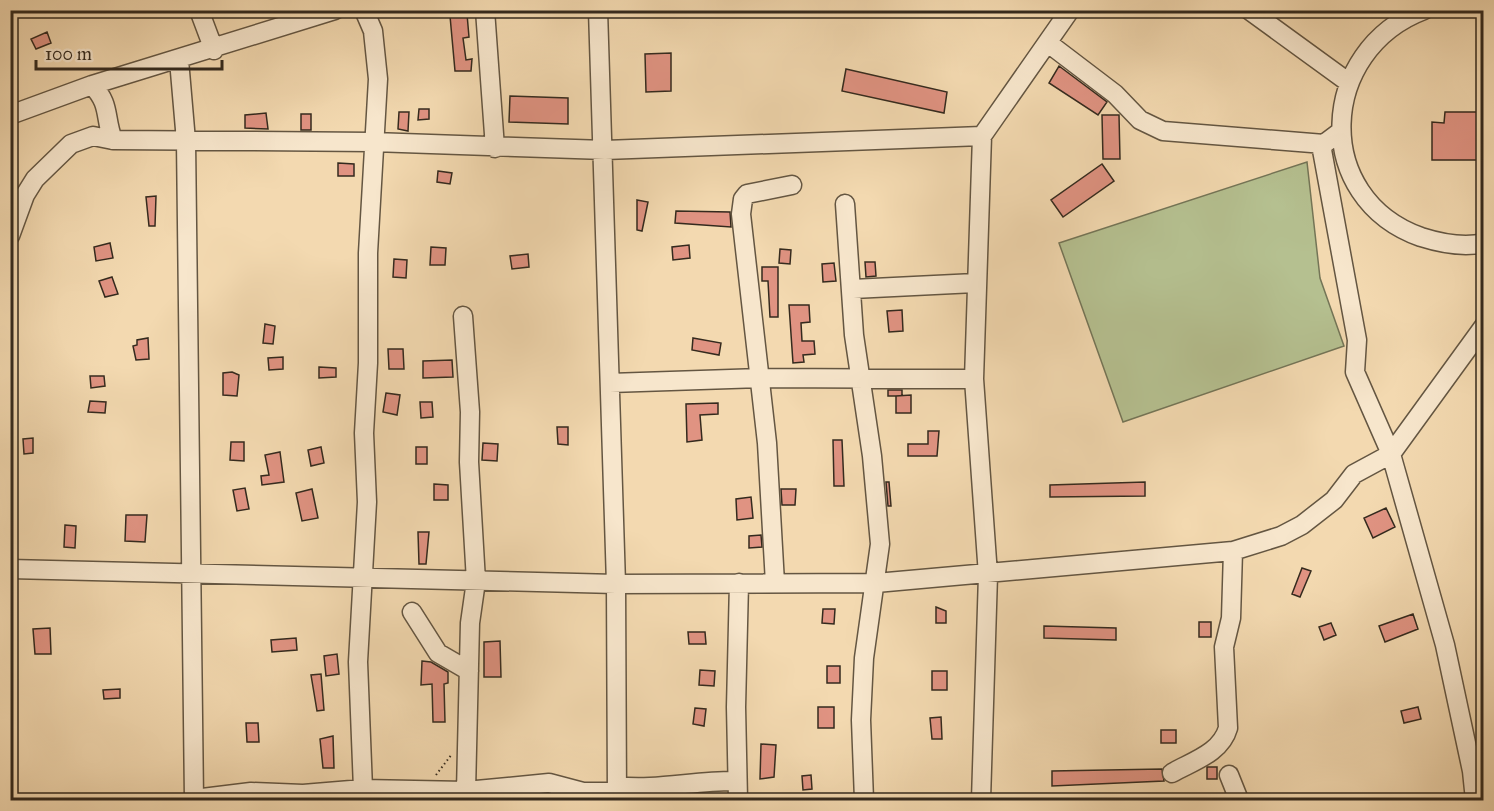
<svg xmlns="http://www.w3.org/2000/svg" width="1494" height="811" font-family="'IM FELL Great Primer',serif">
<style>
.green{fill:#b5c090;stroke:#747557;stroke-width:1.5}
.building{fill:#e09382;stroke:#342a1e;stroke-width:1.5}
.lines{fill:none;stroke-linecap:round;stroke-linejoin:round}
.minor-casing{stroke:#645642;stroke-width:21}
.path{stroke:#342a1e;stroke-width:2;stroke-dasharray:1.5 3;stroke-linecap:butt}
.minor{stroke:#f7e6cc;stroke-width:18}
</style>
<rect width="100%" height="100%" fill="#f3d9b0"/>
<filter id="stains"><feTurbulence type="fractalNoise" baseFrequency=".00333" numOctaves="4"/><feColorMatrix values="0 0 0 0 .2 0 0 0 0 .09 0 0 0 0 .02 0 0 0 .5 -.17"/></filter>
<radialGradient id="worn" r=".72"><stop offset=".6" stop-color="#630" stop-opacity="0"/><stop offset="1" stop-color="#630" stop-opacity=".3"/></radialGradient>
<path class="green" d="M1307,162L1320,278L1344,346L1123,422L1059,243Z"/>
<path class="building" d="M467,14L469,37L463,38L466,60L472,59L471,71H455L450,16Z
M47,32L51,43L36,49L31,39Z
M671,53V91L646,92L645,54Z
M1059,66L1107,102L1098,115L1049,83Z
M846,69L947,92L944,113L842,91Z
M510,96L568,98V124L509,122Z
M419,109H429V119L418,120Z
M399,112H409L408,131L398,129Z
M1445,112H1484V160H1432V122L1444,123Z
M266,113L268,129L245,128V115Z
M301,114H311V130H301Z
M1102,115H1119L1120,159H1103Z
M338,163L354,164V176H338Z
M1102,164L1114,181L1063,217L1051,200Z
M438,171L452,173L450,184L437,182Z
M156,196L155,226H149L146,197Z
M637,200L648,202L642,231L637,230Z
M676,211L730,212L731,227L675,223Z
M110,243L113,258L96,261L94,247Z
M689,245L690,258L673,260L672,247Z
M431,247L446,248L445,265H430Z
M780,249L791,250L790,264L779,263Z
M528,254L529,267L512,269L510,256Z
M394,259L407,260L406,278L393,277Z
M865,262H875L876,276L866,277Z
M834,263L836,281L823,282L822,264Z
M762,267H778V317H770L768,281H762Z
M112,277L118,294L105,297L99,281Z
M789,305H809L810,322L801,323L802,341H814L815,354L803,355L804,362L793,363Z
M902,310L903,331L889,332L887,311Z
M265,324L275,326L273,344L263,343Z
M148,338L149,359L136,360L133,346L137,345V340Z
M693,338L721,343L719,355L692,350Z
M388,349H403L404,369H389Z
M283,357V369L269,370L268,358Z
M452,360L453,377L423,378V361Z
M319,367L336,368V377L319,378Z
M232,372L239,375L237,396L223,395V373Z
M90,376H104L105,386L91,388Z
M888,390H902V396H888Z
M386,393L400,395L397,415L383,412Z
M911,395V413H896V396Z
M90,401L106,402L105,413L88,412Z
M420,402H432L433,417L421,418Z
M718,403V414L700,415L702,440L687,442L686,404Z
M557,427H568V445L558,444Z
M928,431H939L937,456H908V444H928Z
M33,438V453L24,454L23,439Z
M833,440H842L844,486H834Z
M231,442H244V461L230,460Z
M483,443L498,444L497,461L482,460Z
M321,447L324,463L311,466L308,450Z
M416,447H427V464H416Z
M280,452L284,482L262,485L261,476L269,475L265,455Z
M886,482H889L891,506H888Z
M1145,482V496L1050,497V485Z
M434,484L448,485V500H434Z
M245,488L249,509L237,511L233,490Z
M312,489L318,518L302,521L296,493Z
M781,489H796L795,505H782Z
M751,497L753,518L737,520L736,499Z
M1386,508L1395,527L1373,538L1364,518Z
M126,515H147L145,542L125,541Z
M65,525L76,526L75,548L64,547Z
M418,532H429L426,564H419Z
M761,535L762,547L749,548V536Z
M1302,568L1311,571L1300,597L1292,594Z
M936,607L946,611V623H936Z
M823,609H835L834,624L822,623Z
M1413,614L1418,629L1385,642L1379,626Z
M1199,622H1211V637H1199Z
M1331,623L1336,635L1324,640L1319,627Z
M1044,626L1116,628V640L1044,638Z
M50,628L51,654H35L33,629Z
M688,632H705L706,644H689Z
M296,638L297,650L272,652L271,640Z
M500,641L501,677H484V642Z
M337,654L339,674L326,676L324,656Z
M422,661L431,662L448,672V683L444,684L445,722H433L432,684L421,685Z
M827,666H840V683H827Z
M700,670L715,671L714,686L699,685Z
M932,671H947V690H932Z
M321,674L324,710L317,711L311,675Z
M120,689V698L104,699L103,690Z
M818,707H834V728H818Z
M1418,707L1421,719L1404,723L1401,711Z
M695,708L706,709L704,726L693,724Z
M941,717L942,739H932L930,718Z
M246,723H258L259,742H247Z
M1161,730H1176V743H1161Z
M333,736L334,768H323L320,739Z
M761,744L776,745L774,777L760,779Z
M1207,767H1217V779H1207Z
M1162,769L1164,781L1052,786V771Z
M811,775L812,789L803,790L802,776Z"/>
<g class="lines">
<g class="minor-casing">
<path id="minor" d="M199,10L214,50
M485,10L495,148
M598,10L616,584L617,800
M1249,10L1348,82
M1424,10C1318,50 1311,198 1421,237C1440,243 1463,248 1484,243
M1048,43L1115,94L1140,120L1163,131L1324,144
M179,60L186,141L194,800
M92,85C111,105 104,116 113,140
M10,115L92,85L335,10
M1340,132L1324,144L1322,150L1357,340L1355,372L1391,454L1445,645L1472,771L1475,800
M845,204L854,335L872,456L880,544L864,658L861,720L864,800
M10,236L25,195L35,179L71,144L93,136L113,140L373,142L605,150L982,136
M853,289L975,283
M610,383L761,378L974,379
M10,569L616,584L876,583L1233,551L1281,536L1302,525L1334,500L1354,474L1391,454L1484,326
M775,583L767,443L741,214L743,199L747,194L792,185
M412,612L438,653L469,671
M1172,773C1193,761 1221,753 1228,728L1224,647L1231,618L1233,551
M1229,775L1239,800
M617,786C654,791 697,780 737,781
M194,799L251,792L303,794L363,789L358,662L367,502L364,433L368,363V253L378,79L373,31L364,10
M364,799L363,789L466,791L470,623L476,581L469,462L470,412L463,316
M465,800L466,791L549,783L583,792H617
M738,800L736,707L739,583
M981,800L988,575L974,379L982,136L1070,10"/>
</g>
<path class="path" d="M436,775L452,754"/>
<use href="#minor" class="minor"/>
</g>
<rect width="1494" height="811" fill="none" stroke="#f3d9b0" stroke-width="36"/>
<rect x="12" y="12" width="1470" height="787" fill="none" stroke="#342a1e" stroke-width="3"/>
<rect x="18" y="18" width="1458" height="775" fill="none" stroke="#342a1e" stroke-width="1.5"/>
<path d="M36 60v9h186v-9" fill="none" stroke="#342a1e" stroke-width="3"/>
<text x="45" y="60" font-size="18" fill="#342a1e" stroke="#f7e6cc" stroke-width="4.5" paint-order="stroke">100 m</text>
<rect width="100%" height="100%" filter="url(#stains)"/>
<rect width="100%" height="100%" fill="url(#worn)"/>
</svg>
